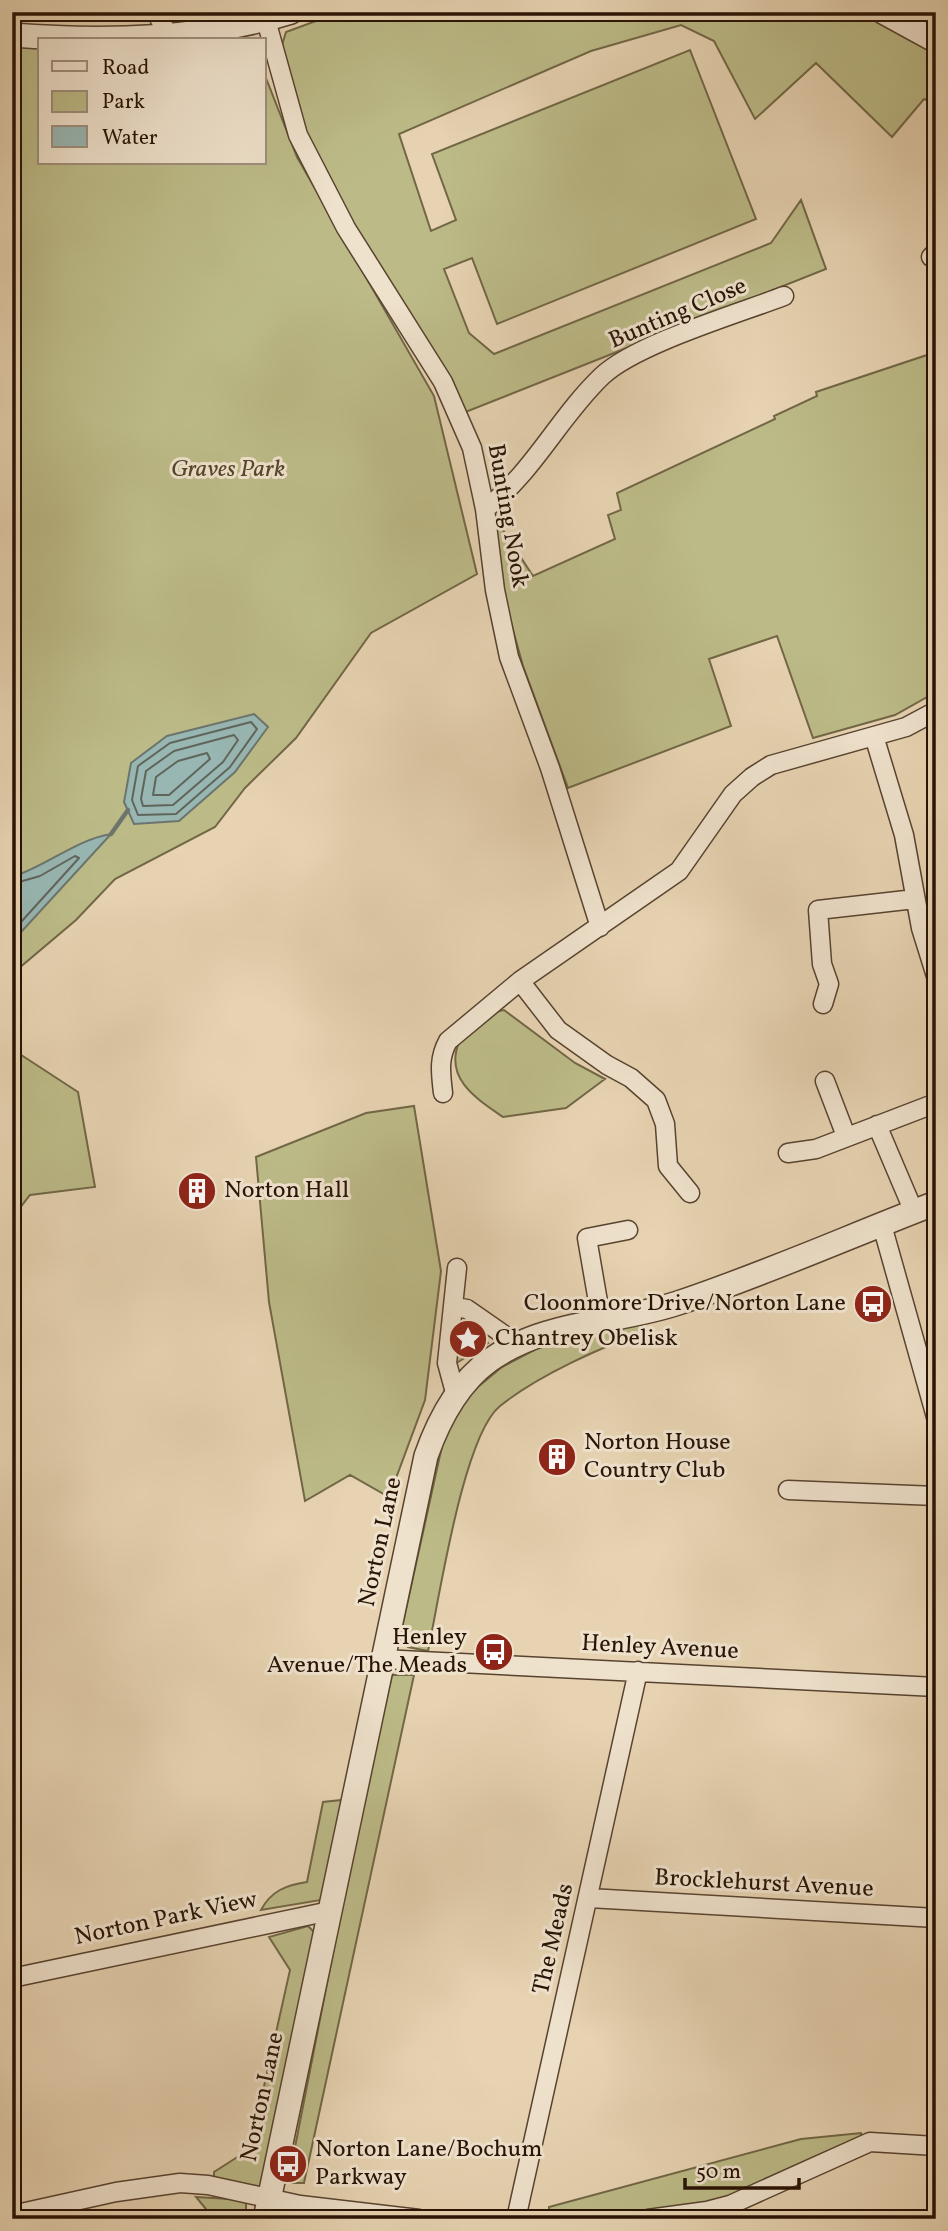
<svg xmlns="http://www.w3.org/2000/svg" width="948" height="2231" font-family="Vollkorn,serif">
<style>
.green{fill:#bcbb88;stroke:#726746;stroke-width:2}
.water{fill:#98b7b3;stroke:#6b756d;stroke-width:2}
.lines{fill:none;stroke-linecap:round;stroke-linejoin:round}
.shore{stroke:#60655c;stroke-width:2}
.stream{stroke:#6b756d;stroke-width:4.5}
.minor-casing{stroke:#584330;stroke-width:21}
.tertiary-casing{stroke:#584330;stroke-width:26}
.minor{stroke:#efe2cd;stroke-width:18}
.tertiary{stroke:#efe2cd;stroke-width:23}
.labels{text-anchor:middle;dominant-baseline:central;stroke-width:6;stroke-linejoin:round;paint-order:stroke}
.street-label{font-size:24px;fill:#281305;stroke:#efe2cd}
.park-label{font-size:24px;font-style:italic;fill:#54452c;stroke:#efe2cd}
.poi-label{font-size:24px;fill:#281305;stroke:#efe2cd;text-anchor:start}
</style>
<rect width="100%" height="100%" fill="#e7d3b2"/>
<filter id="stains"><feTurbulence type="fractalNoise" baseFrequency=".00286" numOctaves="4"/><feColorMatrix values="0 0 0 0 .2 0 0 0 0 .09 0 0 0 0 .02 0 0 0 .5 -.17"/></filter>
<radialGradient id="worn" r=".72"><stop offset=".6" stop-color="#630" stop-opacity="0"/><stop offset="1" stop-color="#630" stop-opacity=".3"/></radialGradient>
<path class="green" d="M340,12H868L936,51V104L924,99L892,137L816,63L755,119L714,41L681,25L591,51L399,134L431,231L456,220L432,154L690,50L756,219L497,324L472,258L444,269L469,333L494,354L771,243L801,200L826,269L463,413L303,135L281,48L286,32Z
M12,40L40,43V163H264V73L297,157L434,396L477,574L371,633L296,738L245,788L215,827L115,879L76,920L12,974Z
M936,352V692L895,715L813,738L777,636L709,659L731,726L568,788L523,666L506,605L495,518L533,576L615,539L608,515L621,510L617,493L775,419L774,416L817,396L816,392Z
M504,1010L575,1063L605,1079L566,1108L503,1117C477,1099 444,1079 459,1042L494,1012Z
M12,1049L78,1092L95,1187L30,1195L12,1218Z
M414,1106L441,1271L425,1400L389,1497L350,1475L305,1501L269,1302L256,1157L366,1113Z
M464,1322L480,1333L488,1343L455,1364L456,1335Z
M638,1323L647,1330C599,1349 540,1374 500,1406C463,1436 439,1600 428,1651L408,1647L401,1632L446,1428L468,1395L502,1367L540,1347Z
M392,1675H414L304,2183H288L357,1830Z
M342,1800L321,1900L261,1910C271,1891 286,1885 307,1882L323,1802Z
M308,1926L314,1932L262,2189L214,2179V2172L250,2149L290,1970L269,1937Z
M861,2133L862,2138C801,2166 735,2202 668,2210C629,2215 589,2215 550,2217L549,2207L801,2139Z
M196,2197L246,2200V2219H214Z"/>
<path class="water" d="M254,714L268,727L235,772L179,821L134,824L124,802L131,763L167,736Z
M111,834L12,942V877C47,866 75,840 111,834Z"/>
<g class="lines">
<path class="shore" d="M251,722L257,729L230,767L176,814L138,815L132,800L138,766L170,743Z
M234,735L238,740L223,762L173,805L143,806L141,799L146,771L174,751Z
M207,753L210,759L169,795H153L156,777L178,761Z
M12,884L40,876L75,856L79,858L12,932"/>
<path class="stream" d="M111,834L128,810"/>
<g class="minor-casing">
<path id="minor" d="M156,12L168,35
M266,20L298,135L346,228L443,382L472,448L485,509L495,590L509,657L550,768L600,927
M931,257L936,252
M485,509C533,473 559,417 602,376C636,344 737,314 784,296
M874,736L904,835L921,928L936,976
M520,981L558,1030L607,1065L631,1078L656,1100L665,1124L668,1166L690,1193
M823,1004L829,984L822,964L818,910L915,899
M825,1081L846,1136
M443,1093C441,1074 438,1059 448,1041L520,981L679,871L733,794L752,777L771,765L906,727L936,711
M877,1125L914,1212
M788,1153L816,1149L936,1103
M882,1225L936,1417
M455,1307L467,1309L517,1344
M601,1319L587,1238L628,1230
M456,1396L447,1363L457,1268
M788,1490L936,1496
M382,1659L936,1687
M589,1898L936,1918
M12,1978L330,1911
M12,2215L116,2192L180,2183L208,2185L300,2205L419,2219
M516,2219L638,1671
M648,2219L707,2211L730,2205L870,2142L936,2146"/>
</g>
<g class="tertiary-casing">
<path id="tertiary" d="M883,12L936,41
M12,35C106,42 201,40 291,12
M265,2219L426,1456C439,1419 458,1383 490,1360C546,1320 616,1324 678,1303C765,1274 850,1236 936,1203"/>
</g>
<use href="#minor" class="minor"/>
<use href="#tertiary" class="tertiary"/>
</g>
<defs>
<g id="building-disc" transform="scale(2.0125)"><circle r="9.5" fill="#8f2418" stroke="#efe2cd"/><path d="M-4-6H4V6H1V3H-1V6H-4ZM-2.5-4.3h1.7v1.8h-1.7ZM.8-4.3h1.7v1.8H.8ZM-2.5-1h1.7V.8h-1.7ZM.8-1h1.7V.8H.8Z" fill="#fff"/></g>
<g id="bus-disc" transform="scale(2.0125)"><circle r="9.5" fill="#8f2418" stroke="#efe2cd"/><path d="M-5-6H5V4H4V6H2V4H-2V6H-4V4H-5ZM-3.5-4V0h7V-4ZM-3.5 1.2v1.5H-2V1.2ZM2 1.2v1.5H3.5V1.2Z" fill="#fff"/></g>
<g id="sight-disc" transform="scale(2.0125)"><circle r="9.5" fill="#8f2418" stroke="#efe2cd"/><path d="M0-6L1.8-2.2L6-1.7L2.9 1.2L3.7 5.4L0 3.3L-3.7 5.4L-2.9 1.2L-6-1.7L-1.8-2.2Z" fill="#fff"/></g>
</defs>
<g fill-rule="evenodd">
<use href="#building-disc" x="197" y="1191"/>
<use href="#bus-disc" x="873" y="1304"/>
<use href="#sight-disc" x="468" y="1339"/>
<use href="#building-disc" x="557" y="1457"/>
<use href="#bus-disc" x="494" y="1652"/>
<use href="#bus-disc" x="288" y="2164"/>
</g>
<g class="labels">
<g class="street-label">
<text transform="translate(678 314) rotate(-23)">Bunting Close</text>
<text transform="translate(507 516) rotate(80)">Bunting Nook</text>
<text transform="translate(381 1542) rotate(-78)">Norton Lane</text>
<text transform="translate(660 1648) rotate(3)">Henley Avenue</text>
<text transform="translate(764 1884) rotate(3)">Brocklehurst Avenue</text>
<text transform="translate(166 1919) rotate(-12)">Norton Park View</text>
<text transform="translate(554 1939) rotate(-77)">The Meads</text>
<text transform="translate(263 2097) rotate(-78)">Norton Lane</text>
</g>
<g class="park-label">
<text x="228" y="470">Graves Park</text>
</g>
<g class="poi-label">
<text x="224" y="1191">Norton Hall</text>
<text x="846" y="1304" text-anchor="end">Cloonmore Drive/Norton Lane</text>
<text x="495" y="1339">Chantrey Obelisk</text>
<text x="584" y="1443">Norton House<tspan x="584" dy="28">Country Club</tspan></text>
<text x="467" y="1638" text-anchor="end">Henley<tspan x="467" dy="28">Avenue/The Meads</tspan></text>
<text x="315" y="2150">Norton Lane/Bochum<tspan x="315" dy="28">Parkway</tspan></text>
</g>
</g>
<rect width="948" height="2231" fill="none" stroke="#e7d3b2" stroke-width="42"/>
<rect x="14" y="14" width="920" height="2203" fill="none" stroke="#281305" stroke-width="3.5"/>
<rect x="21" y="21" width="906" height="2189" fill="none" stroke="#281305" stroke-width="2"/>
<rect x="38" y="38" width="228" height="126" fill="#efe2cd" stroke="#9f8f7d" stroke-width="2"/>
<rect x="52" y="61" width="35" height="10" fill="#efe2cd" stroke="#9f8f7d" stroke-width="2"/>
<text x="102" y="74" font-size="21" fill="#281305">Road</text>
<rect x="52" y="91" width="35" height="21" fill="#bcbb88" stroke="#9f8f7d" stroke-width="2"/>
<text x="102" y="108" font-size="21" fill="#281305">Park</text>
<rect x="52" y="126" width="35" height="21" fill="#98b7b3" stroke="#9f8f7d" stroke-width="2"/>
<text x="102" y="144" font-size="21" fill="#281305">Water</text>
<path d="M685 2178v10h114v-10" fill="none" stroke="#281305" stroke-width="3.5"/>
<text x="696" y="2178" font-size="21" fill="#281305" stroke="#efe2cd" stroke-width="5" paint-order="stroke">50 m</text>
<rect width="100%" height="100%" filter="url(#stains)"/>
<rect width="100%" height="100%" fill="url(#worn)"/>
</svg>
